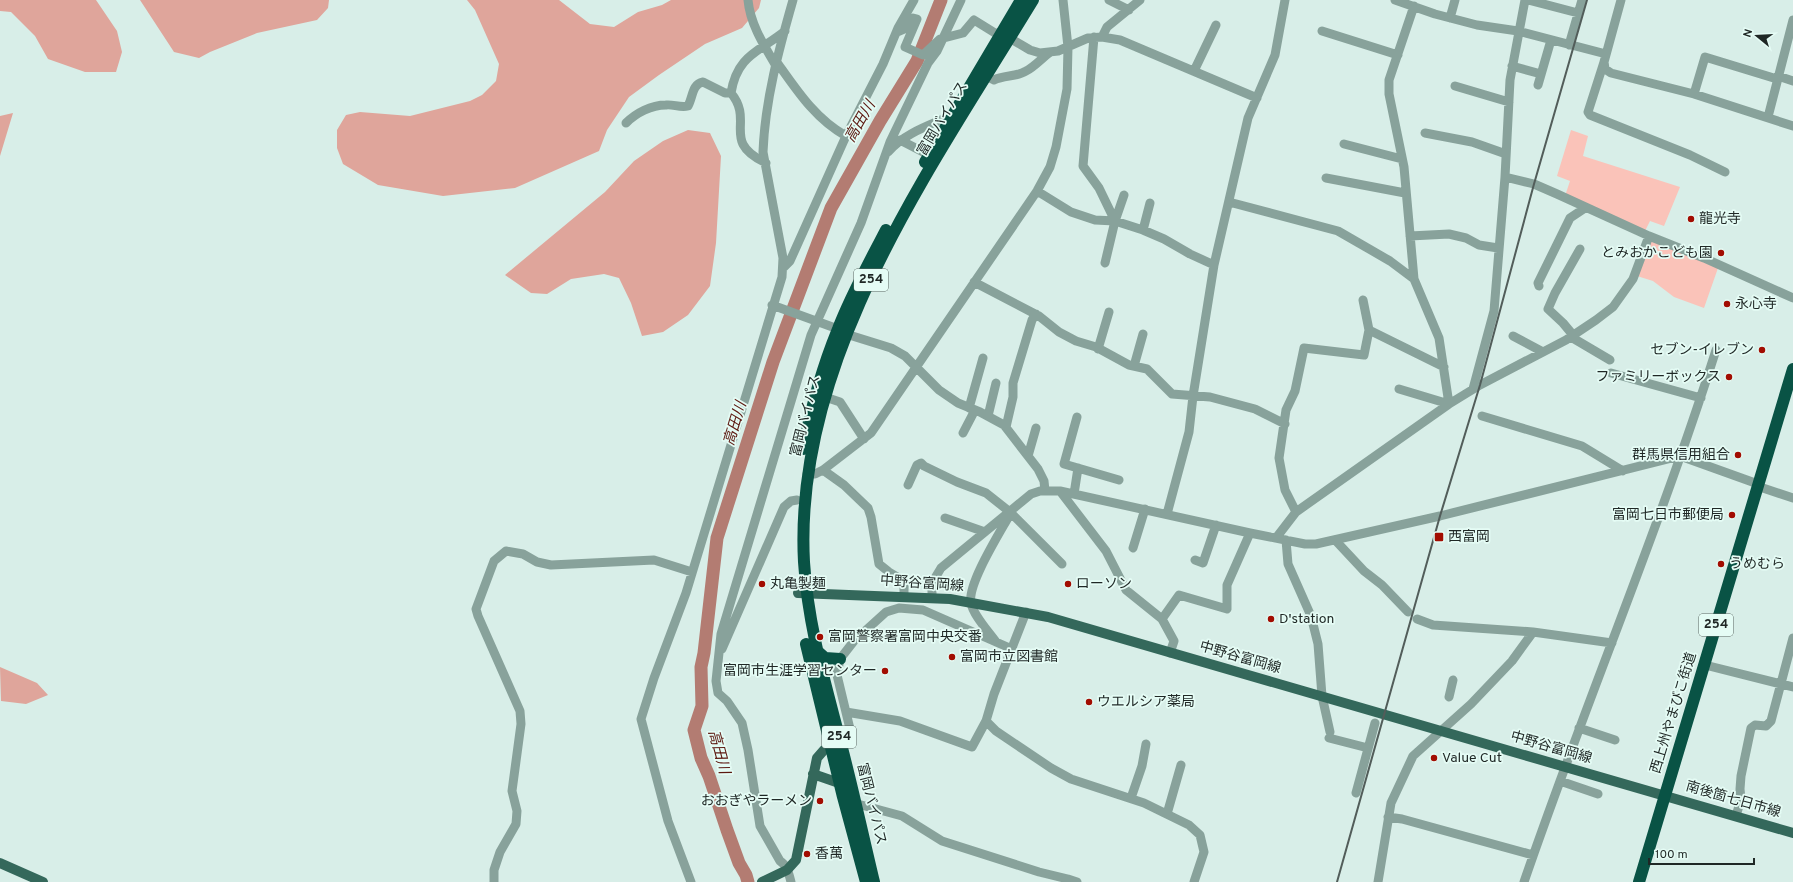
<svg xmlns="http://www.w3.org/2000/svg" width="1793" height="882" font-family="Overpass,'Noto Sans JP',sans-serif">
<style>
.green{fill:#fac3b9}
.forest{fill:#dfa59b}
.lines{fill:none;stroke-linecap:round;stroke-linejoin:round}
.river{stroke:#b37c72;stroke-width:13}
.minor{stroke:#88a29b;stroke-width:9}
.major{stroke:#34685b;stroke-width:10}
.highway{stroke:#095345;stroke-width:12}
.rail{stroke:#525d5a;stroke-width:2}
.poi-dot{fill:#a20c01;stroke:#e5fcf5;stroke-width:1.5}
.labels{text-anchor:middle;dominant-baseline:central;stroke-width:3.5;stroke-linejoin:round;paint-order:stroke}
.shield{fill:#e5fcf5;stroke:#5a6763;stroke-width:1}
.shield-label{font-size:13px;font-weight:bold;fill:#1f2725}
.street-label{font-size:14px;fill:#1f2725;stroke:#e5fcf5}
.poi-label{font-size:14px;fill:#1f2725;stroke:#e5fcf5;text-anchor:start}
.water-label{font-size:15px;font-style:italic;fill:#5c1810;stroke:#e5fcf5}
</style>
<rect width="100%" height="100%" fill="#d8eee8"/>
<path class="green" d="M1571,130L1588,136L1583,156L1680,187L1664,226L1650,221L1645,231L1565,196L1570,181L1557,176Z
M1651,240L1718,268L1704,308L1674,297L1653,281L1637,276Z"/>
<path class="forest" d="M0,0H96L117,31L122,52L116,72H85L48,59L35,36L11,12L0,11Z
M140,0H329L328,8L317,20L257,33L210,52L199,58L174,52Z
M467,0H559L590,24L614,27L638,12L662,5L671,0H761L759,8L742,28L705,44L659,75L629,97L607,130L599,151L515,188L443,196L378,185L343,164L337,148V130L346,115L360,112L410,116L470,101L482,95L496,81L499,64L475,10Z
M13,113L0,156V116Z
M688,130L710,133L721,156L716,243L710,286L688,315L663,332L642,336L631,303L619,278L604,274L571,279L547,294L531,293L505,275L605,192L634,161L663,141Z
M0,667L37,683L48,695L26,704L1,701Z"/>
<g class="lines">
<path class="river" d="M748,882L746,875L739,863L727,830L709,776L701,758L694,730L702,706L701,667L704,653L717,538L773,362L831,208L880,121L917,61L941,0"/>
<path class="minor" d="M748,0C750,23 763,44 775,64
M1109,0L1129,10
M1395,0L1435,14L1477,25L1518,31L1606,54
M1528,0L1578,13
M1621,0L1604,62L1605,69L1611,73L1694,94L1793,126
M1450,18L1455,0
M1322,31L1398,55
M897,32L904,29L913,18L917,19L905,47L923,55L940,39L963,33L974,20L995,33H1001L1030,50L1040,53L1058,51L1088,38L1102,37L1120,40L1257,98
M1094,37L1083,166L1099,188L1115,221L1105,263
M1102,37L1107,27L1140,0
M1569,45L1582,0
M776,61C796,89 815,119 846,136
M1604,62L1588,112L1590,115L1690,155L1725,172
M1512,66L1541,74
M1194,71L1216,25
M986,76L994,80C1004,75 1017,77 1026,71C1034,67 1042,58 1049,53
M1778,76L1793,81
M1538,85L1551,40
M1455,86L1509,102
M1694,94L1705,57L1777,79
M1768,117L1793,20
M626,123C636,113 651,105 666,105C673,104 680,108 688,106C693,97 692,84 703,82L725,93H731
M1425,133L1472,142L1506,154
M900,140L929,155
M1344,144L1402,159
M888,152C902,136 922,128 941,120L948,123
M766,163C720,141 755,122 731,93C737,55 759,52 785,31
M1505,177L1534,184L1557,194L1649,236L1704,258L1793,298
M1326,178L1405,193
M1037,191L1071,212L1095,220L1115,221L1143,230L1164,239L1190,254L1214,265
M1229,202L1338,231L1390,261L1414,279
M1115,221L1124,195
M1143,230L1150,203
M1410,236L1449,234L1466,238L1479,245L1498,248
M783,268L790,261L846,136L883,64L898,28L914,0
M974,282L1039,316L1059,332L1076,341L1096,347L1129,365L1147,369L1172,394L1210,397L1255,409L1285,424
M1539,286L1538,283L1570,218L1585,208
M772,305L838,329L846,334L891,348L905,356L939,390L958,403L980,412L1004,425L1038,469L1044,481L1045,491
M1369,330L1444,367
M1573,335L1563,323L1548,309L1555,293L1580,249
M1513,336L1543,352
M1571,337L1610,360
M1098,349L1109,312
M1134,366L1143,334
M1611,373L1701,398
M1399,389L1449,404L1439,338L1414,279L1404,167L1389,94V80L1414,6
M1473,389L1494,311L1505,177L1510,80L1525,0
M825,397L840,402L864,439
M969,408L983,358
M988,416L996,383
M1482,416L1582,446L1623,471
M1077,417L1064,464L1119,480
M1006,427L1013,397V383L1032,320L1036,314
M963,433L975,410
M1028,456L1036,428
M823,470L844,485L868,508L871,517L879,564L889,572L904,581V596
M807,474H815L823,470L871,433L1037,191L1050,167L1056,147L1067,89L1068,47L1063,0
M908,485L917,465L921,463L924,466L957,482L986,493L1010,512L1062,564
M1757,486L1793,498
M1060,491L1106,551L1126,590L1162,619L1174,641L1170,653
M1074,494L1078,468
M1296,512L1285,490L1279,458L1286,410L1295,391L1304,348L1364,355L1369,330L1363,300
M1167,514L1189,432L1193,396L1214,265L1248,118L1275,55L1285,0
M945,518L985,532
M1276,538L1296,512L1449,404L1480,385L1566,340L1596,320L1613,307L1633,279L1649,236
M1286,540L1288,564L1311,616L1318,644L1322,696L1330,732
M1336,541L1364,571L1382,585L1408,612
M1133,548L1145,509
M1195,560L1203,563L1216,525
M932,598V583L941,568L1031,494L1040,491H1060L1250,533L1305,544H1316L1440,516L1680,456L1758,484
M1026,612L994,694L986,721L996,731L1051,768L1071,779L1144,803L1189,825L1200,835L1204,852L1194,882
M1162,619L1179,595L1227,609V585L1250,533
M1417,619L1433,625L1533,632L1612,643
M996,642C989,632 973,615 971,603C967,585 999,534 1009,516
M722,649L784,507L791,501L797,500
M1705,665L1793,687
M1449,697L1453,680
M846,712L900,721L972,747L986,721
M1579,728L1615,740
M1329,738L1368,748
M841,745L848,740L851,733L837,675L840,659L854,641L886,612L899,608L923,610L1012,649
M1560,781L1598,794
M1356,793L1375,723
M1131,798L1142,766L1146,744
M854,803L902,816L942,841L1039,872L1068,879L1077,882
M1167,814L1181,765
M1736,816L1741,799L1740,789L1741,776L1751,728L1755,725L1766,726L1771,721L1793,638
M1388,817L1402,819L1533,855
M494,882V870L500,852L516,824L517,811L512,791L521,724L520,711L478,616L476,609L494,561L506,551L523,554L537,562L551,565L654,560L692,572
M691,882L668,821L641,719L654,678L686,593L782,277L783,258L763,152C765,100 779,49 793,0
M791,882C789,874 787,865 780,861L760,826L748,750L742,723L727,701L718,693L716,681L721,634L811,335L861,223L890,142L928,63L937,51L961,0
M1378,882L1391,803L1413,756L1471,704L1512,661L1533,632
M1524,882C1585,704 1659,530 1716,350"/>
<path class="major" d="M798,593L950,599L1048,617L1793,833
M813,774L839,783
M0,863L43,882
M762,882L787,870L796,860L817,758L824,750L837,746"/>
<path class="highway" d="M925,162L1021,0
M803,449C811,408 822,368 838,329C851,295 869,263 886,230
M806,644L843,797L866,882
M816,650L825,658L840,659
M874,882C863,836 853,790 841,744C825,682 808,626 804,562C793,358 931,168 1033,0
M1639,882L1793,369"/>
<path class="rail" d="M1337,882L1440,516L1480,385L1534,184L1587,0"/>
</g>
<g class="poi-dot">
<circle cx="1691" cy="219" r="4"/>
<circle cx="1721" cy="253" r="4"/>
<circle cx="1727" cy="304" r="4"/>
<circle cx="1762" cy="350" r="4"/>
<circle cx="1729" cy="377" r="4"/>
<circle cx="1738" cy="455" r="4"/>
<circle cx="1732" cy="515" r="4"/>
<rect x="1434" y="532" width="10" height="10" rx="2"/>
<circle cx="1721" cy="564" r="4"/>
<circle cx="762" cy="584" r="4"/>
<circle cx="1068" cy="584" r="4"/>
<circle cx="1271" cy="619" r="4"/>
<circle cx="820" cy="637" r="4"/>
<circle cx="952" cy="657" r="4"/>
<circle cx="885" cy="671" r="4"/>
<circle cx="1089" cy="702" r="4"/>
<circle cx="1434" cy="758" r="4"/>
<circle cx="820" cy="801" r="4"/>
<circle cx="807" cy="854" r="4"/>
</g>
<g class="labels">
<g class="shield">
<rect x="854" y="269" width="34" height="22" rx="3"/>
<rect x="1699" y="614" width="34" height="22" rx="3"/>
<rect x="822" y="726" width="34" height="22" rx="3"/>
</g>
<g class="shield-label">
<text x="871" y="280">254</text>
<text x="1716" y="625">254</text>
<text x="839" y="737">254</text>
</g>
<g class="street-label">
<text transform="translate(943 119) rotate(-59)">富岡バイパス</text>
<text transform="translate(806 416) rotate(-76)">富岡バイパス</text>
<text transform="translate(922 584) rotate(4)">中野谷富岡線</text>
<text transform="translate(1240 658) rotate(16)">中野谷富岡線</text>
<text transform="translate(1674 713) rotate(-73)">西上州やまびこ街道</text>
<text transform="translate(1551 748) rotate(16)">中野谷富岡線</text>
<text transform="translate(1733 800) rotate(16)">南後箇七日市線</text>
<text transform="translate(871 804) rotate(76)">富岡バイパス</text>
</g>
<g class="poi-label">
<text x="1699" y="219">龍光寺</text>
<text x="1713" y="253" text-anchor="end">とみおかこども園</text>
<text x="1735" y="304">永心寺</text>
<text x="1754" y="350" text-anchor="end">セブン-イレブン</text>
<text x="1721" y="377" text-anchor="end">ファミリーボックス</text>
<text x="1730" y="455" text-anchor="end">群馬県信用組合</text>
<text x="1724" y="515" text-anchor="end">富岡七日市郵便局</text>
<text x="1448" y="537">西富岡</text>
<text x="1729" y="564">うめむら</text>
<text x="770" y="584">丸亀製麺</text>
<text x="1076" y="584">ローソン</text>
<text x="1279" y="619">D'station</text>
<text x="828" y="637">富岡警察署富岡中央交番</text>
<text x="960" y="657">富岡市立図書館</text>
<text x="877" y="671" text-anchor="end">富岡市生涯学習センター</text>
<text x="1097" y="702">ウエルシア薬局</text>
<text x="1442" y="758">Value Cut</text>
<text x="812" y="801" text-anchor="end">おおぎやラーメン</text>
<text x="815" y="854">香萬</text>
</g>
<g class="water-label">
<text transform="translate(861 122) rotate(-60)">高田川</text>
<text transform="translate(736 424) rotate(-73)">高田川</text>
<text transform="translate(718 752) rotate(75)">高田川</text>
</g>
</g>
<g transform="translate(1757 36) rotate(288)" stroke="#e5fcf5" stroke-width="3" paint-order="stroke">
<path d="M0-3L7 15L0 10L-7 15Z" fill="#1f2725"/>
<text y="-6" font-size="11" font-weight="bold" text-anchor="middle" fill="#1f2725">N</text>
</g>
<path d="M1649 858v6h105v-6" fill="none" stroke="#1f2725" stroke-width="2"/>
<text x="1655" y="858" font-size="12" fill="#1f2725" stroke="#e5fcf5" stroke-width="3" paint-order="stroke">100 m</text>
</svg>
